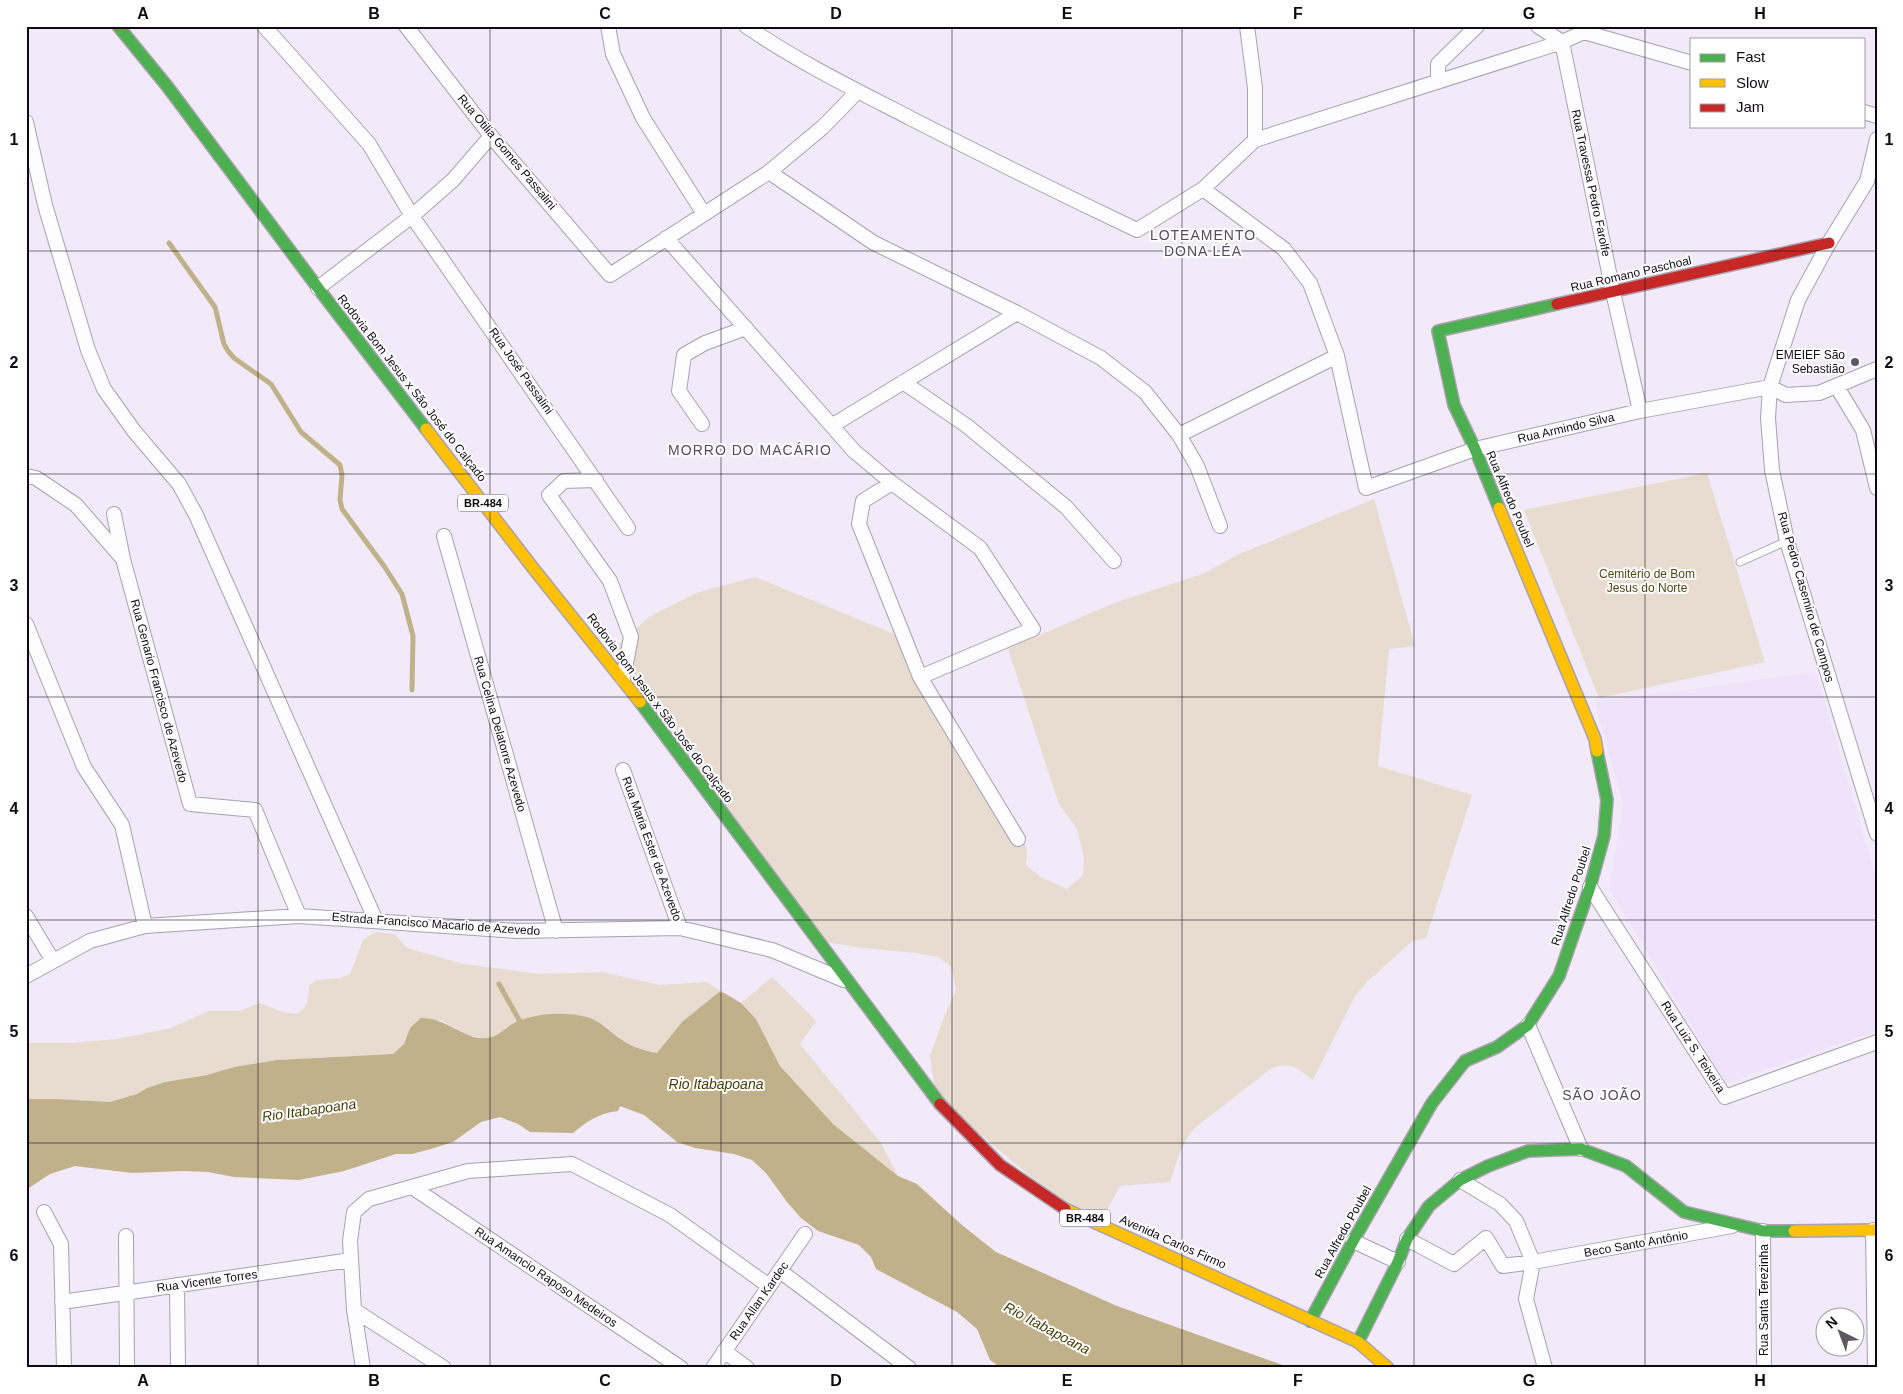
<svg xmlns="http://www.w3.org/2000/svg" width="1903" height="1394" font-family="Arial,sans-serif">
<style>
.built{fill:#f0e2fb}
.green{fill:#e7dccf}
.water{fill:#c1b18a}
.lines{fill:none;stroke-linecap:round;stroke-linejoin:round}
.stream{stroke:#c1b18a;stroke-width:5}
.lane-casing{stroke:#a8a1ae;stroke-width:9}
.street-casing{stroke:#a8a1ae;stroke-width:16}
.fast-casing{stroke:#a8a1ae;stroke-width:14}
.slow-casing{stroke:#a8a1ae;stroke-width:14}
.jam-casing{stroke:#a8a1ae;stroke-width:14}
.lane{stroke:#fdfcfe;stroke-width:7}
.street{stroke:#fdfcfe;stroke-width:14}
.fast{stroke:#4caf50;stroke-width:11}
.slow{stroke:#ffc107;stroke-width:11}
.jam{stroke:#c62828;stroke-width:11}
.grid{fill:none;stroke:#0f0914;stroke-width:1;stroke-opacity:0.55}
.poi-dot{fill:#5e5864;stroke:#fff;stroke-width:2}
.labels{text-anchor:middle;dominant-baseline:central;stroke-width:4;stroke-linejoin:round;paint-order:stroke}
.shield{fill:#fff;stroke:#57535a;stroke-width:1}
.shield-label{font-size:11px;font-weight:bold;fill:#0f0914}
.street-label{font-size:12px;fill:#0f0914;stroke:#fff}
.poi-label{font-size:12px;fill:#0f0914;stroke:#fff;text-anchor:end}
.park-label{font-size:12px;fill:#544513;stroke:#fff}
.neighbourhood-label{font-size:14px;letter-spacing:1px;fill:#584863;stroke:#fff}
.water-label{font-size:14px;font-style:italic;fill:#4a3b06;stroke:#fff}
.neatline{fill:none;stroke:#0f0914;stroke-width:2}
.grid-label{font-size:16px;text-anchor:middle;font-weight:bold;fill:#0f0914}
</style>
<rect width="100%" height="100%" fill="#f2eaf9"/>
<path class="built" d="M1816,672L1877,881V1031L1726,1083L1609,889L1623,805L1595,702Z"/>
<path class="green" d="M1707,473L1765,662L1599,698L1524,510Z
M1374,499L1415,646L1389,649L1378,766L1472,795L1426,938L1412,941L1366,983L1354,998L1313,1080C1298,1069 1291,1061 1272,1068L1197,1126C1181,1142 1177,1162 1170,1182L1120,1186L1099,1225L1031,1177L936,1097L930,1056L944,1017L956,990L951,966L938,957L917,953L863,948L825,942L618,661L619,644L649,617L696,593L755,577L904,638L1017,825L1027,849L1026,865L1041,877L1067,889L1083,875L1084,857L1077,829L1059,804L1008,649L1114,603L1205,573L1237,555Z
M375,932L394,934L407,948L463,964L540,974L602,972L659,985L707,982L724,993L719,992L682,1022L657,1053L642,1051L621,1039L607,1027L588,1018L576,1015H559L512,1025L496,1036L484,1039L467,1034L440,1020L410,1028L404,1044L393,1054L277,1060L234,1067L207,1075L165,1082L147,1088L137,1094L110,1102L57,1099H26V1043H69L117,1039L171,1028L209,1011H239L260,1003L282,1012L298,1014C309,1005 308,1000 309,986L316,980L340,978L350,974L363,940Z
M772,977L816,1021L800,1044L881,1143L898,1176L833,1124L814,1105L780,1066L756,1019L741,1003Z"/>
<path class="water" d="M719,992L724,993L741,1003L756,1019L780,1066L833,1124L898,1176L917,1184L962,1225L996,1252L1117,1306L1291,1368H1001L990,1360L977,1329L957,1312L876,1269L871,1257L859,1245L818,1231L801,1218L787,1202L766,1173L752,1160L734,1154L695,1148L677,1142L644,1115L620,1106L618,1111C600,1113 587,1121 573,1133L530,1132L518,1124L500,1117L481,1122L453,1142L431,1149L412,1154H396L344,1171L299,1180L234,1177L208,1172L184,1171L132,1173L75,1166L50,1174L26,1190V1099H57L110,1102L137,1094L147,1088L165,1082L207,1075L234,1067L277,1060L393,1054L404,1044L410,1028L421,1018C445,1017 467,1041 486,1038C497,1037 503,1030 512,1024C532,1013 564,1011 587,1017C601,1021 610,1032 622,1040C633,1047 644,1051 657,1053L682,1022Z"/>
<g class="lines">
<path class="stream" d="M169,243L215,307L224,344L228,351L234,358L271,384L301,432L340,465L342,475L340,500L342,509L384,566L402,594L413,636L412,690
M499,984L523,1027"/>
<g class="lane-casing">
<path id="lane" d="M1740,562L1787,541"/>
</g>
<g class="street-casing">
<path id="street" d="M264,26L369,144L412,216L628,528
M406,26L491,136L610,275L769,172L823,127L858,91
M608,26L613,54L643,118L704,214
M746,26C798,62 856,90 912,119C986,157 1061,194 1137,230L1203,189L1255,140L1562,42L1584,32L1692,63
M1247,26L1255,88V140
M1538,26L1562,42L1613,292L1640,411
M1438,81V64L1477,26
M1864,112L1877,116
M26,122L45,205L88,350L104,389L134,431L179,484L196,515L376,921
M1877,139L1867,181L1829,243L1798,300L1770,387L1768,418L1772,470L1787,541L1877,834
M769,172L874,243L1017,313L1101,358L1145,392L1179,435L1197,466L1220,526
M1203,189L1284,249L1310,283L1337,356L1366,488L1475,449L1640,411L1770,387
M666,238L854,451L892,483L980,548L1033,629L920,677
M318,288L412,216L453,180L491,136
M903,382L967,426L1066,507L1114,561
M1770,387L1786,395L1819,393L1877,369
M1837,387L1863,430L1877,488
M702,424L679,391L684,355L705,343L746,328
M833,425L1017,313
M1179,435L1337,356
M26,476L36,478L76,505L123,559
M596,480L564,481L549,495L610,581L631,637L623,679
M892,483L863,501L859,524L920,677L1018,839
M114,514L123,559L190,804L255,810L299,916
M444,536L556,931
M26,624L84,767L122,825L145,926
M623,770L680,928
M1590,887L1725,1097L1877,1042
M26,916L53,961
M26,976L90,941L145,926L299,916L517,931L680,928L772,950L844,980
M1528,1025L1581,1149
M1460,1180L1500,1204L1516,1221L1533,1262L1526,1299L1545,1368
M412,1187L681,1368
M44,1212L61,1244L64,1368
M1873,1230L1875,1368
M1763,1231L1764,1368
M126,1236L127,1368
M1407,1239L1454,1264L1486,1238L1503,1266L1533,1262L1732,1226
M1353,1241L1398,1262
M780,1271L909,1368
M177,1285L178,1368
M62,1302L351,1260
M354,1310L444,1368
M724,1351L747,1368
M363,1368L354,1310L350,1241L354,1212L369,1199L468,1171L572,1164L670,1215L769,1286
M713,1368L805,1234"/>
</g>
<g class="fast-casing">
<path id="fast" d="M118,26L167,86L318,288L426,429
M1499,508L1475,449L1454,405L1438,331L1557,304
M640,702L940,1104
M1310,1321L1353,1241L1432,1103L1465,1061L1497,1047L1528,1025L1559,976L1590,887L1604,836L1607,800L1597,751
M1358,1342L1398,1262L1407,1239L1429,1206L1460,1180L1488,1166L1528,1151L1581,1149L1626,1166L1684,1212L1763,1231H1794"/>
</g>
<g class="slow-casing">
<path id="slow" d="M426,429L533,568L640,702
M1499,508L1595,739L1597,751
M1065,1209L1358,1342L1388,1368
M1794,1231L1877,1230"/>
</g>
<g class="jam-casing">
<path id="jam" d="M1557,304L1829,243
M940,1104L1000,1165L1065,1209"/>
</g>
<use href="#lane" class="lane"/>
<use href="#street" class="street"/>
<use href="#fast" class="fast"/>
<use href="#slow" class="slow"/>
<use href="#jam" class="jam"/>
</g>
<path class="grid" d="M258,26V1368M490,26V1368M721,26V1368M952,26V1368M1182,26V1368M1414,26V1368M1645,26V1368M26,251H1877M26,474H1877M26,697H1877M26,920H1877M26,1143H1877"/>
<circle class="poi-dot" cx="1855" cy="362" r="5"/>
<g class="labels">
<g class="shield">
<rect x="458" y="494.5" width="50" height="17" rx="4"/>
<rect x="1060" y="1209.5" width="50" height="17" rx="4"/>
</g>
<g class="shield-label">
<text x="483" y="503">BR-484</text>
<text x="1085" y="1218">BR-484</text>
</g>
<g class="street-label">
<text transform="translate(507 152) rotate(50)">Rua Otilia Gomes Passalini</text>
<text transform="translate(1591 183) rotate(78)">Rua Travessa Pedro Farolfe</text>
<text transform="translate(1631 274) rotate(-13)">Rua Romano Paschoal</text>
<text transform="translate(521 371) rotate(55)">Rua José Passalini</text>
<text transform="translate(412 388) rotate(52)">Rodovia Bom Jesus x São José do Calçado</text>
<text transform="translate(1566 428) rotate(-13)">Rua Armindo Silva</text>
<text transform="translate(1510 499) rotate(67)">Rua Alfredo Poubel</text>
<text transform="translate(1806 597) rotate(74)">Rua Pedro Casemiro de Campos</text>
<text transform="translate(159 691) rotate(75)">Rua Genario Francisco de Azevedo</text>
<text transform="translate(660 708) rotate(53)">Rodovia Bom Jesus x São José do Calçado</text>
<text transform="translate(500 734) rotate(74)">Rua Celina Delatorre Azevedo</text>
<text transform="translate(652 849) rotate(70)">Rua Maria Ester de Azevedo</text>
<text transform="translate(1571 896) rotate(-72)">Rua Alfredo Poubel</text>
<text transform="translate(436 924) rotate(4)">Estrada Francisco Macario de Azevedo</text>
<text transform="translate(1693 1047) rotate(57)">Rua Luiz S. Teixeira</text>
<text transform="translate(1343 1232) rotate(-61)">Rua Alfredo Poubel</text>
<text transform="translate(1173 1242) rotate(24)">Avenida Carlos Firmo</text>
<text transform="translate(1636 1244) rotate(-10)">Beco Santo Antônio</text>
<text transform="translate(546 1277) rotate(34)">Rua Amancio Raposo Medeiros</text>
<text transform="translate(207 1281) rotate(-8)">Rua Vicente Torres</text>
<text transform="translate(1764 1300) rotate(-90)">Rua Santa Terezinha</text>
<text transform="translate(759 1301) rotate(-55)">Rua Allan Kardec</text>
</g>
<g class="poi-label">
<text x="1845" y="355">EMEIEF São<tspan x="1845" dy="14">Sebastião</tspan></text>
</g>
<g class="park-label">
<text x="1647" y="574">Cemitério de Bom<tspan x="1647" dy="14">Jesus do Norte</tspan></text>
</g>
<g class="neighbourhood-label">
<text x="1203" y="235">LOTEAMENTO<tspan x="1203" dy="16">DONA LÉA</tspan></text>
<text x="750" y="450">MORRO DO MACÁRIO</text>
<text x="1602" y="1095">SÃO JOÃO</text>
</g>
<g class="water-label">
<text x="716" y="1084">Rio Itabapoana</text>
<text transform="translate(309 1110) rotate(-8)">Rio Itabapoana</text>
<text transform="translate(1047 1328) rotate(28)">Rio Itabapoana</text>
</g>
</g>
<rect width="1903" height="1394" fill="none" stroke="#ffffff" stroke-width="55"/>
<rect x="1690" y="38" width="175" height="90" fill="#ffffff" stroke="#9f9da1"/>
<rect x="1700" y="54" width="25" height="8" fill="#4caf50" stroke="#9f9da1"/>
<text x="1736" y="62" font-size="15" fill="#0f0914">Fast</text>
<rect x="1700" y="79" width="25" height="8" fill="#ffc107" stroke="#9f9da1"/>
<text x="1736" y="88" font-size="15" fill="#0f0914">Slow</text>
<rect x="1700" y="104" width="25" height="8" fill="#c62828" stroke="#9f9da1"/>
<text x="1736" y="112" font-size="15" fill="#0f0914">Jam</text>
<g transform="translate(1840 1332) rotate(318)"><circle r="24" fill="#ffffff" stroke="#9f9da1"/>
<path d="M0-4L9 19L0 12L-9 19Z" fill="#5e5864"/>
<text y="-8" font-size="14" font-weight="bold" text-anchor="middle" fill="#0f0914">N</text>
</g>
<rect x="28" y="28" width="1848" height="1338" class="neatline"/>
<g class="grid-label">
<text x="143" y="19">A</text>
<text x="374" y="19">B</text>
<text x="605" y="19">C</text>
<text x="836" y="19">D</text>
<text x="1067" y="19">E</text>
<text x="1298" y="19">F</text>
<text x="1529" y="19">G</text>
<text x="1760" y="19">H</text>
<text x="14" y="145">1</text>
<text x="1889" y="145">1</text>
<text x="14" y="368">2</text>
<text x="1889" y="368">2</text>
<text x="14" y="591">3</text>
<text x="1889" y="591">3</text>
<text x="14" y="814">4</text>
<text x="1889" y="814">4</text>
<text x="14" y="1037">5</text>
<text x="1889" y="1037">5</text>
<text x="14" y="1261">6</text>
<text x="1889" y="1261">6</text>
<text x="143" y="1386">A</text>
<text x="374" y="1386">B</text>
<text x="605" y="1386">C</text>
<text x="836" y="1386">D</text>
<text x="1067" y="1386">E</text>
<text x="1298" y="1386">F</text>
<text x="1529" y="1386">G</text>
<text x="1760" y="1386">H</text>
</g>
</svg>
